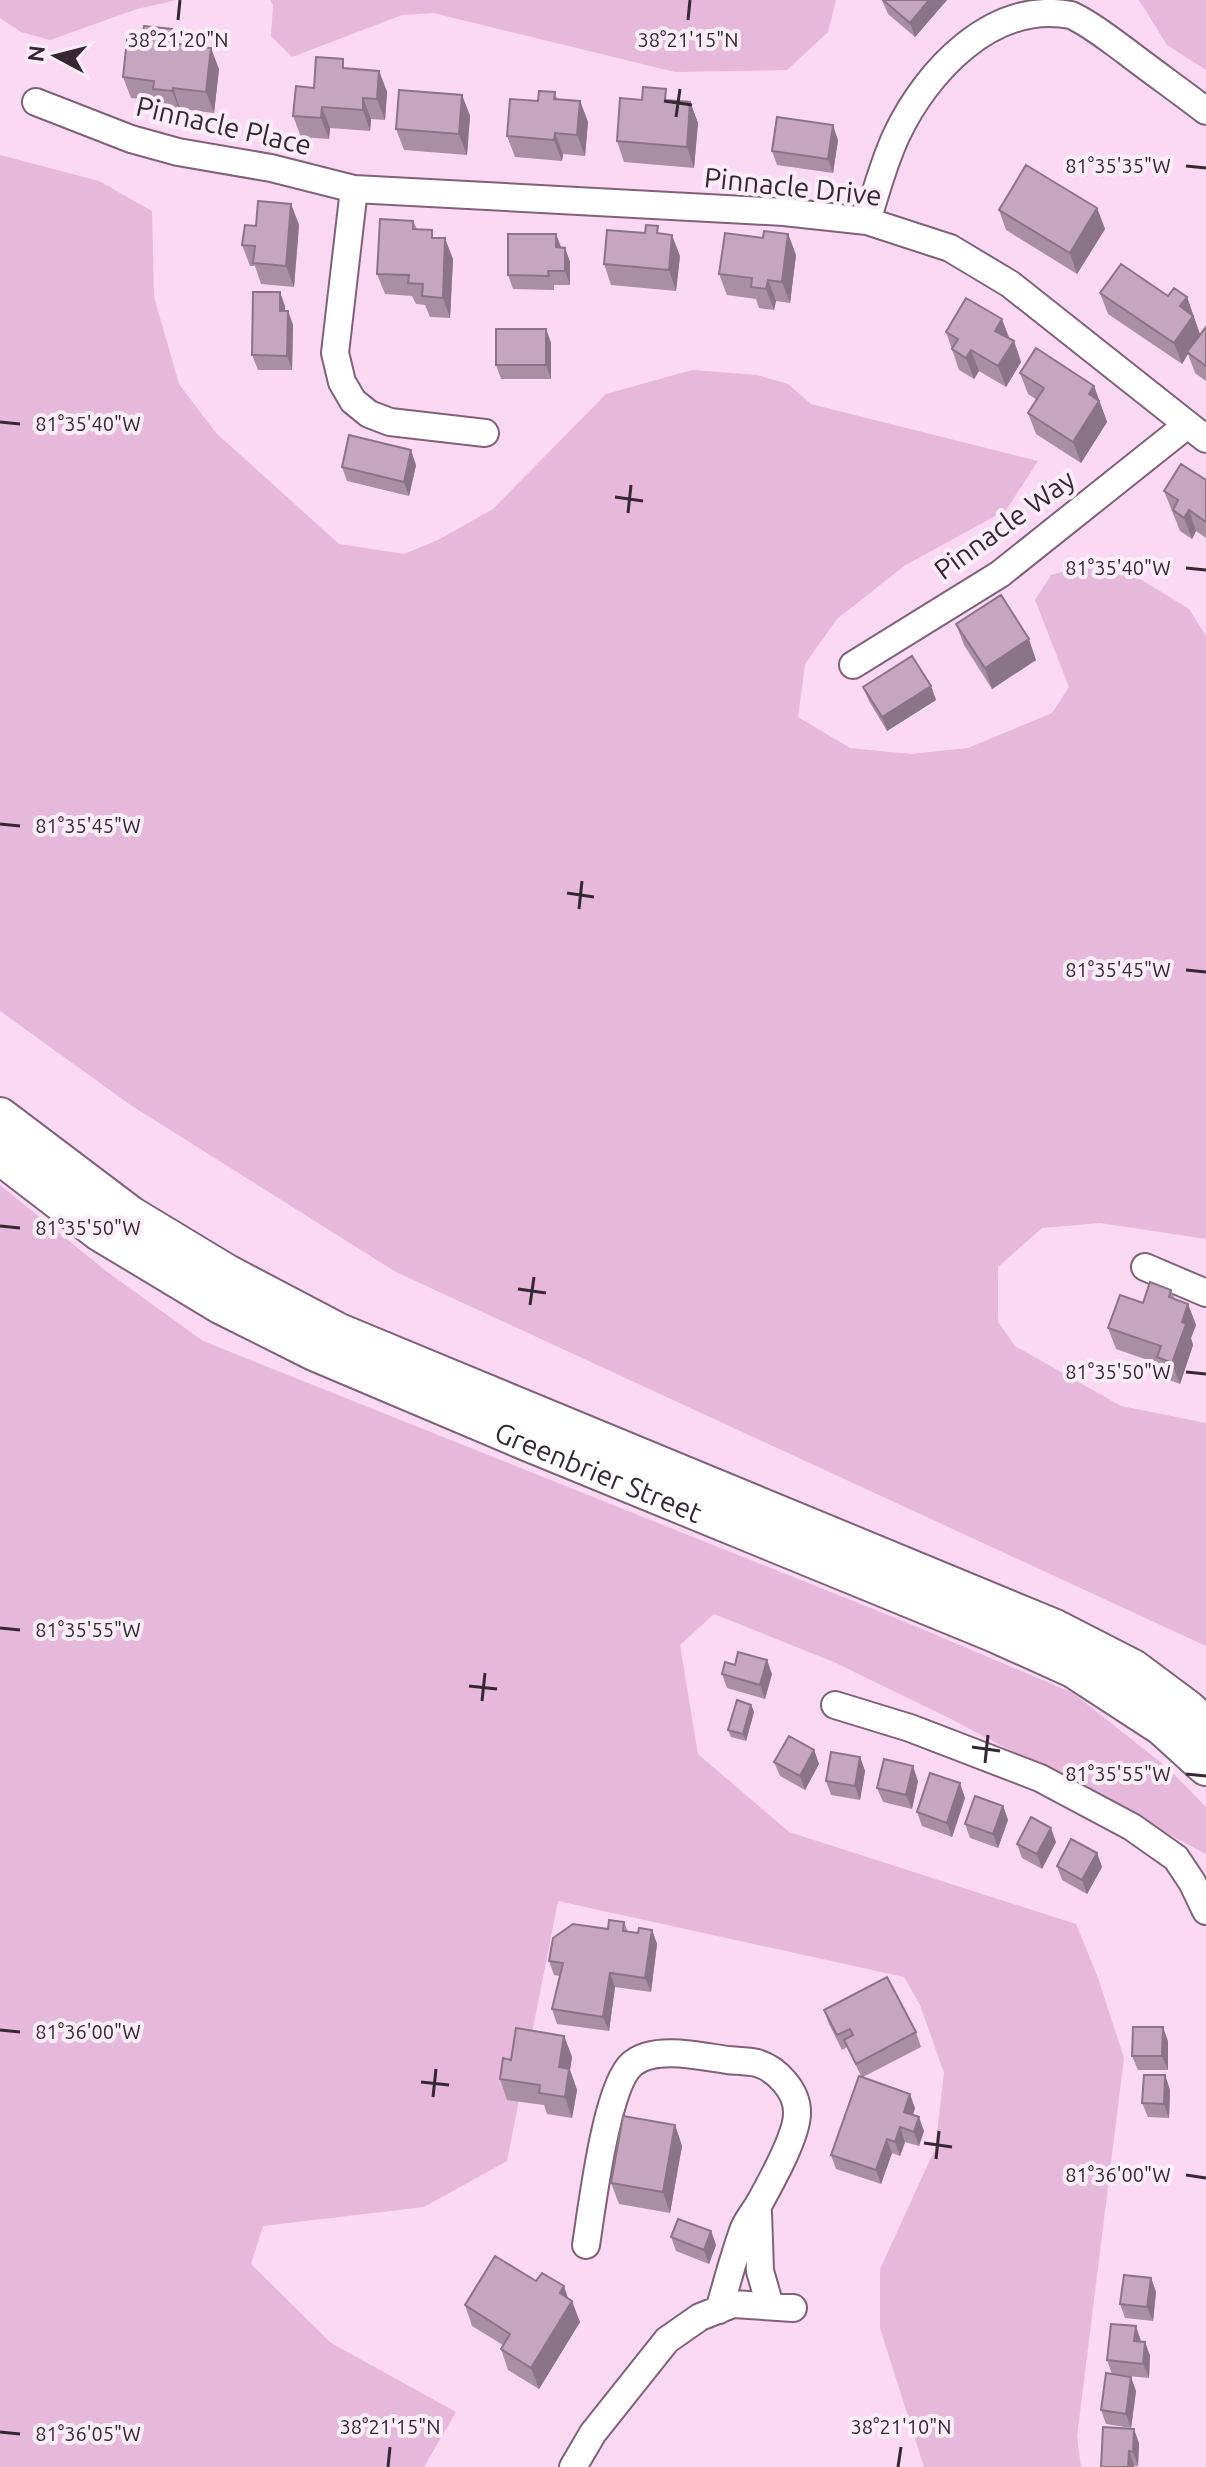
<svg xmlns="http://www.w3.org/2000/svg" width="1206" height="2467" font-family="Ubuntu,sans-serif">
<style>
.green{fill:#e6b8db}
.lines{fill:none;stroke-linecap:round;stroke-linejoin:round}
.minor-casing{stroke:#7f6278;stroke-width:30}
.secondary-casing{stroke:#7f6278;stroke-width:40}
.minor{stroke:#fff;stroke-width:26}
.secondary{stroke:#fff;stroke-width:36}
.wall{fill:#aa8fa3}
.shaded-wall{fill:#8b7485}
.building{fill:#c6a6be;stroke:#8b7485;stroke-width:2}
.ticks{fill:none;stroke:#352832;stroke-width:3}
.labels{text-anchor:middle;dominant-baseline:central;stroke-width:8;stroke-linejoin:round;paint-order:stroke}
.street-label{font-size:28px;fill:#352832;stroke:#fbeef8}
.ticks-label{font-size:20px;text-anchor:middle;fill:#352832;stroke:#fbeef8;stroke-width:8;stroke-linejoin:round;paint-order:stroke}
</style>
<rect width="100%" height="100%" fill="#fbd9f2"/>
<path class="green" d="M0,0H177L137,9L50,40L21,32L0,18Z
M270,0H836L828,32L787,70L675,72L433,13L402,15L292,57L271,36L273,5Z
M1139,0H1206V70L1167,45Z
M0,155L99,181L152,211L154,297L179,384L216,433L339,544L404,554L438,540L493,509L606,394L692,370L757,375L788,384L811,404L1038,461L1006,510L904,566L837,619L805,664L798,717L850,748L911,754L968,748L1052,713L1069,687L1035,600L1051,575L1079,567L1137,577L1189,609L1206,636V1239L1100,1223L1042,1228L998,1267V1322L1015,1346L1121,1406L1206,1423V1646L396,1272L132,1106L0,1011Z
M0,1185L106,1271L203,1341L903,1621L1073,1693L1169,1769L1206,1807V1854L953,1720L836,1663L714,1614L680,1645L698,1754L789,1832L1076,1924L1098,1978L1124,2058L1077,2437L1081,2467H924L880,2328V2269L935,2149L944,2073L920,2005L904,1977L558,1901L507,2161L424,2207L263,2226L251,2264L331,2343L456,2412L424,2467H0Z"/>
<g class="lines">
<g class="minor-casing">
<path id="minor" d="M36,102L131,139L178,152L271,168L354,189L784,212L867,221L950,248L1010,284L1206,439
M354,189L335,353L342,382L353,401L369,414L390,422L485,433
M867,221C876,192 884,161 897,134C926,73 991,0 1071,15C1091,24 1109,39 1127,52C1153,72 1180,91 1206,111
M853,665L1000,574L1187,425
M1145,1267L1206,1293
M835,1705L910,1728L1040,1778L1132,1827L1176,1858L1192,1882L1206,1911
M758,2212L760,2271L770,2306
M586,2245C592,2208 606,2086 632,2064C654,2045 700,2056 727,2060C737,2061 748,2061 757,2063C777,2069 797,2091 797,2112C798,2134 771,2182 760,2202C755,2211 748,2219 744,2228C734,2255 727,2283 719,2310
M573,2467L593,2433L667,2340L700,2317L733,2304L793,2308"/>
</g>
<g class="secondary-casing">
<g id="secondary">
<path d="M0,1116L131,1215L227,1273L339,1332L1055,1628L1133,1668L1188,1709L1206,1726"/>
<path id="s1" d="M0,1156L99,1232L222,1306L314,1352L524,1441L993,1633L1073,1669L1162,1727L1206,1767"/>
</g>
</g>
<use href="#minor" class="minor"/>
<use href="#secondary" class="secondary"/>
</g>
<path class="wall" d="M882,0H947L915,37L888,14Z
M177,44L219,69L214,113L180,109V112L160,110L157,101L131,98L123,77Z
M347,68L379,71L387,92L385,120L371,119L370,131L330,128L329,139L301,137L293,116L314,88Z
M555,92L557,99L580,101L588,122L585,156L563,154L562,161L515,157L507,136L538,101Z
M462,95L470,116L467,155L404,150L396,129Z
M642,100L690,102L698,123L694,168L624,162L617,141Z
M838,140L833,173L777,165L772,151Z
M291,204L299,225L294,287L261,284L255,266H250L242,245L256,226Z
M1097,208L1105,229L1077,274L1006,230L999,210Z
M413,221L417,229L435,238L453,259L450,318L430,317L425,305L416,304L412,296L385,294L377,274Z
M645,233L660,234L680,256L676,291L611,285L604,264Z
M556,234L561,247L565,248L570,262V285H554V290L513,289L508,275Z
M788,234L796,255L790,303L776,301L774,310L759,308L756,299L727,295L719,274L763,238Z
M1100,293L1187,297L1200,335L1206,327V381L1195,373L1188,354L1182,364L1108,314Z
M285,306V311H288L293,325L292,370H258L252,355Z
M546,329L551,343V379H501L496,365Z
M946,332L1009,339L1014,341L1021,362L1006,387L979,371L974,379L959,370Z
M1020,373L1094,386L1107,422L1081,463L1036,434L1028,413L1037,400L1028,394Z
M416,465L409,496L347,481L342,467Z
M1206,480V538L1196,531L1192,539L1180,531L1164,491Z
M956,624L1036,660L992,689L964,645Z
M931,686L936,700L887,731L869,701L863,687Z
M1171,1290L1175,1299L1188,1304L1196,1325L1191,1338L1193,1345L1180,1384L1164,1378L1159,1364L1116,1349L1108,1328L1143,1303Z
M722,1674H772L765,1699L727,1688Z
M751,1705L754,1712L746,1741L731,1737L728,1730Z
M814,1750L819,1764L805,1790L780,1776L774,1762Z
M860,1757L865,1771L860,1800L831,1795L826,1781Z
M918,1781L912,1809L883,1802L877,1788Z
M965,1798L952,1837L922,1826L917,1812Z
M1003,1806L1008,1820L998,1848L970,1838L965,1824Z
M1056,1842L1042,1869L1022,1858L1017,1844Z
M1097,1853L1102,1867L1087,1894L1062,1880L1057,1866Z
M624,1922L628,1932L638,1933L652,1930L657,1944L651,1992L615,1987L609,2031L557,2024L552,2009L560,1976L554,1975L549,1961L608,1929Z
M824,2010L916,2032L921,2047L863,2077L915,2108L913,2115L924,2131L919,2146L905,2142L900,2156L892,2153L881,2184L836,2169L831,2155L861,2076L847,2047L842,2050L829,2024Z
M564,2036L572,2057L570,2070L577,2090L572,2118L547,2114L544,2105L507,2100L500,2079L511,2060Z
M1168,2041V2070H1138L1132,2056Z
M1165,2075L1170,2090L1169,2118L1148,2117L1142,2103Z
M675,2125L682,2146L670,2213L619,2204L611,2183Z
M711,2231L716,2245L709,2264L676,2251L671,2237Z
M1151,2278L1156,2292L1153,2321L1125,2318L1120,2304Z
M536,2281L568,2298L580,2322L539,2389L508,2370L501,2349L503,2345L472,2326L465,2305Z
M1141,2341V2342H1145L1150,2356L1149,2378L1119,2375L1136,2391L1131,2428L1106,2424L1101,2410L1112,2374L1107,2360Z
M1139,2443L1138,2466L1101,2467Z"/>
<path class="shaded-wall" d="M929,0H947L915,37L910,23Z
M172,29L179,50L170,43Z
M211,48L219,69L214,113L206,92Z
M379,71L387,92L385,120L377,99Z
M173,88L180,109V112L172,91Z
M462,95L470,116L467,155L459,134Z
M363,98L371,119L370,131L363,110Z
M580,101L588,122L585,156L577,135Z
M690,102L698,123L694,168L687,147Z
M322,107L330,128L329,139L321,118Z
M833,125L838,140L833,173L828,159Z
M555,133L563,154L562,161L554,140Z
M291,204L299,225L294,287L286,266Z
M1097,208L1105,229L1077,274L1070,253Z
M556,234L561,248L556,247Z
M788,234L796,255L790,303L782,282Z
M672,235L680,256L676,291L669,270Z
M445,238L453,259L450,318L443,298Z
M565,248L570,262V285L565,271Z
M768,280L776,301L774,310L766,289Z
M280,292L285,306V325L280,311Z
M1187,297L1201,337L1187,352L1188,354L1182,364L1174,343L1180,306Z
M288,311L293,325L292,370L287,356Z
M1002,319L1010,340L995,331Z
M546,329L551,343V379L546,365Z
M1014,341L1021,362L1006,387L998,366Z
M971,350L979,371L974,379L966,358Z
M1094,386L1107,422L1081,463L1073,442L1089,394Z
M411,450L416,465L409,496L404,482Z
M1189,510L1196,531L1192,539L1184,518Z
M1029,639L1036,660L992,689L985,668Z
M931,686L936,700L887,731L882,717Z
M1188,1304L1196,1325L1191,1338L1193,1345L1180,1384L1172,1363L1182,1322Z
M767,1660L772,1674L765,1699L760,1685Z
M751,1705L754,1712L746,1741L743,1734Z
M814,1750L819,1764L805,1790L800,1776Z
M860,1757L865,1771L860,1800L855,1786Z
M913,1766L918,1781L912,1809L906,1795Z
M960,1783L965,1798L952,1837L947,1823Z
M1003,1806L1008,1820L998,1848L993,1834Z
M1051,1828L1056,1842L1042,1869L1037,1854Z
M1097,1853L1102,1867L1087,1894L1082,1880Z
M652,1930L657,1944L651,1992L645,1978Z
M610,1973L615,1987L609,2031L603,2017Z
M1163,2027L1168,2041V2070L1162,2056Z
M564,2036L572,2057L570,2070L577,2090L572,2118L565,2097L559,2067Z
M1165,2075L1170,2090L1169,2118L1164,2104Z
M910,2094L915,2108L909,2126L904,2112Z
M919,2117L924,2131L919,2146L914,2132Z
M675,2125L682,2146L670,2213L663,2192Z
M900,2127L905,2142L900,2156L895,2142Z
M887,2139L892,2153L881,2184L876,2170Z
M711,2231L716,2245L709,2264L704,2250Z
M1151,2278L1156,2292L1153,2321L1147,2307Z
M564,2286L570,2304L572,2301L580,2322L539,2389L531,2368L560,2293Z
M1136,2326L1141,2341L1139,2355L1134,2341Z
M1145,2342L1150,2356L1149,2378L1143,2364Z
M1131,2377L1136,2391L1131,2428L1126,2414Z
M1134,2429L1139,2443L1138,2466L1133,2452Z
M1129,2451L1134,2465V2467H1128Z"/>
<path class="building" d="M883,0H929L910,23Z
M144,26L172,29L170,43L211,48L206,92L173,88L172,91L153,89L154,81L123,77L127,40L142,42Z
M316,57L343,59V68L379,71L377,99L363,98V110L322,107L321,118L293,116L296,86L314,88Z
M643,87L666,89L665,100L690,102L687,147L617,141L620,98L642,100Z
M399,90L462,95L459,134L396,129Z
M539,91L555,92L554,99L580,101L577,135L555,133L554,140L507,136L510,99L538,101Z
M777,117L833,125L828,159L772,151Z
M1026,165L1097,208L1070,253L999,210Z
M258,201L291,204L286,266L253,263L255,246L242,245L245,225L256,226Z
M380,219L413,221V229L432,230V238H445L443,298L422,296L423,284L408,283L409,275L377,274Z
M646,225L658,226L657,233L672,235L669,270L604,264L607,230L645,233Z
M764,231L788,234L782,282L768,280L766,289L751,287L752,278L719,274L725,233L763,238Z
M508,234H556V247L565,248V271H548L549,276L508,275Z
M1121,264L1168,296L1174,288L1187,297L1180,306L1193,316L1174,343L1100,293Z
M253,292H280V311H288L287,356L252,355Z
M966,298L1002,319L995,331L1014,341L998,366L971,350L966,358L952,349L958,339L946,332Z
M1206,327V366L1187,352Z
M496,329H546V365H496Z
M1036,348L1094,386L1089,394L1099,401L1073,442L1028,413L1044,388L1020,373Z
M349,435L411,450L404,482L342,467Z
M1181,464L1206,480V522L1189,510L1184,518L1173,510L1178,500L1164,491Z
M1001,595L1029,639L985,668L956,624Z
M912,656L931,686L882,717L863,687Z
M1150,1282L1171,1290L1169,1297L1188,1304L1182,1322L1186,1324L1172,1363L1157,1357L1161,1346L1108,1328L1120,1295L1143,1303Z
M738,1652L767,1660L760,1685L722,1674L725,1662L735,1665Z
M737,1700L751,1705L743,1734L728,1730Z
M789,1736L814,1750L800,1776L774,1762Z
M831,1752L860,1757L855,1786L826,1781Z
M884,1759L913,1766L906,1795L877,1788Z
M930,1773L960,1783L947,1823L917,1812Z
M975,1796L1003,1806L993,1834L965,1824Z
M1031,1817L1051,1828L1037,1854L1017,1844Z
M1071,1839L1097,1853L1082,1880L1057,1866Z
M609,1920L624,1922L623,1931L638,1933L639,1928L652,1930L645,1978L610,1973L603,2017L552,2009L563,1963L549,1961L553,1938L573,1924L608,1929Z
M887,1977L916,2032L856,2064L844,2040L853,2035L850,2029L837,2035L824,2010Z
M1133,2027H1163L1162,2056H1132Z
M516,2028L564,2036L559,2067L569,2069L565,2097L539,2093L540,2085L500,2079L503,2058L511,2060Z
M1144,2075H1165L1164,2104L1142,2103Z
M859,2076L910,2094L904,2112L919,2117L914,2132L900,2127L895,2142L887,2139L876,2170L831,2155Z
M623,2116L675,2125L663,2192L611,2183Z
M678,2219L711,2231L704,2250L671,2237Z
M495,2256L536,2281L542,2273L564,2286L560,2293L572,2301L531,2368L501,2349L510,2334L465,2305Z
M1124,2275L1151,2278L1147,2307L1120,2304Z
M1111,2324L1136,2326L1134,2341L1145,2342L1143,2364L1107,2360Z
M1106,2373L1131,2377L1126,2414L1101,2410Z
M1103,2427L1134,2429L1133,2452L1129,2451L1128,2467H1101Z"/>
<path class="ticks" d="M178,20L180,0M688,20L690,0M664,101L692,105M676,117L680,89M1186,166L1206,168M0,422L20,424M615,497L643,501M628,513L631,485M1186,568L1206,570M0,824L20,826M567,893L594,897M579,909L582,881M1186,970L1206,972M0,1226L20,1228M518,1289L546,1293M530,1305L534,1277M1186,1372L1206,1374M0,1628L20,1630M469,1686L497,1689M482,1701L485,1673M972,1747L1000,1751M985,1763L988,1735M1186,1774L1206,1776M0,2030L20,2032M421,2082L449,2085M433,2097L436,2069M924,2143L952,2147M936,2159L939,2131M1186,2175L1206,2178M0,2432L20,2434M388,2467L390,2447M898,2467L901,2447"/>
<g class="labels">
<g class="street-label">
<text transform="translate(224 125) rotate(13)">Pinnacle Place</text>
<text transform="translate(793 186) rotate(6)">Pinnacle Drive</text>
<text transform="translate(1004 524) rotate(-36)">Pinnacle Way</text>
<text stroke="none"><textPath href="#s1" startOffset="680">Greenbrier Street</textPath></text>
</g>
</g>
<g class="ticks-label">
<text x="178" y="47">38°21'20"N</text>
<text x="688" y="47">38°21'15"N</text>
<text x="1118" y="173">81°35'35"W</text>
<text x="88" y="431">81°35'40"W</text>
<text x="1118" y="575">81°35'40"W</text>
<text x="88" y="833">81°35'45"W</text>
<text x="1118" y="977">81°35'45"W</text>
<text x="88" y="1235">81°35'50"W</text>
<text x="1118" y="1379">81°35'50"W</text>
<text x="88" y="1637">81°35'55"W</text>
<text x="1118" y="1781">81°35'55"W</text>
<text x="88" y="2039">81°36'00"W</text>
<text x="1118" y="2182">81°36'00"W</text>
<text x="390" y="2434">38°21'15"N</text>
<text x="901" y="2434">38°21'10"N</text>
<text x="88" y="2441">81°36'05"W</text>
</g>
<g transform="translate(56 56) rotate(277)" stroke="#fbeef8" stroke-width="6" paint-order="stroke">
<path d="M0-6L14 30L0 20L-14 30Z" fill="#352832"/>
<text y="-12" font-size="22" font-weight="bold" text-anchor="middle" fill="#352832">N</text>
</g>
</svg>
